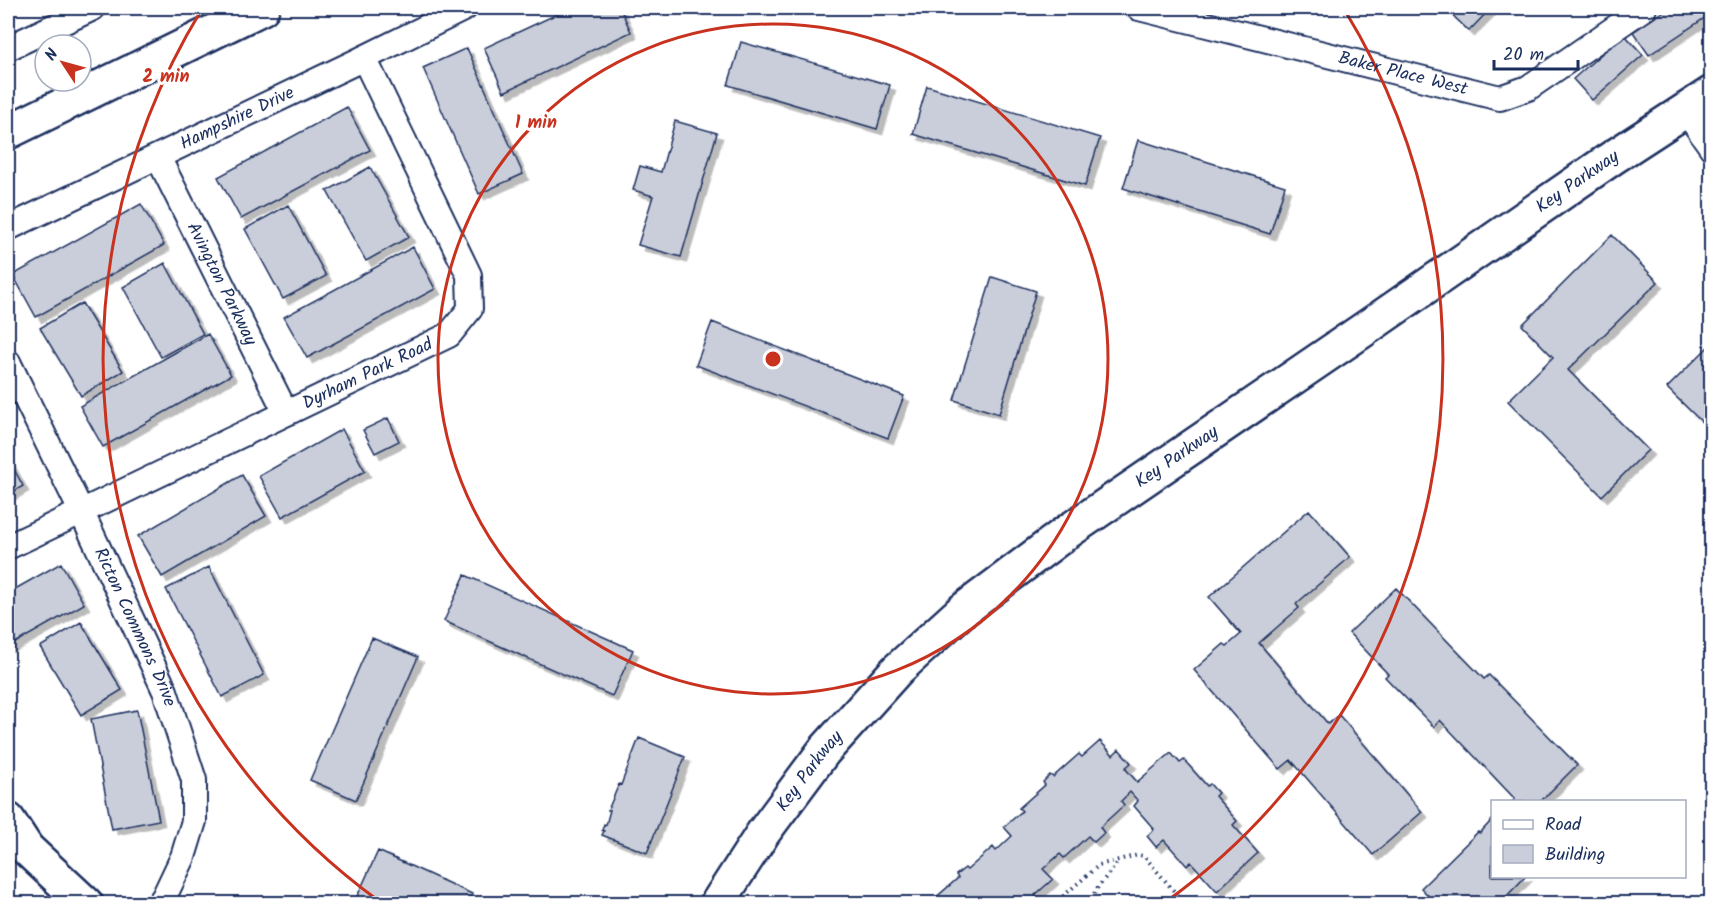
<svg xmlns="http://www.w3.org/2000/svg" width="1719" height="911" font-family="Kalam,sans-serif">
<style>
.building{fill:#caceda;stroke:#1b2f5e;stroke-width:1.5;filter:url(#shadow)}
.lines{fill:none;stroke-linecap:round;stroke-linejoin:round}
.street-casing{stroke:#1b2f5e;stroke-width:28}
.secondary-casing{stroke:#1b2f5e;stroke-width:38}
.path{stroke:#1b2f5e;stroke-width:4;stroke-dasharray:1.5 4.5;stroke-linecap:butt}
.street{stroke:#fff;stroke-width:24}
.secondary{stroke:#fff;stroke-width:33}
.ring{fill:none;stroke:#c8321e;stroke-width:3}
.labels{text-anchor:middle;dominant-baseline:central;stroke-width:6;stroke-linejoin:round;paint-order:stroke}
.street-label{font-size:18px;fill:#1b2f5e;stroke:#fff}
.centre{fill:#c8321e;stroke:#fff;stroke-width:3}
.ring-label{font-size:18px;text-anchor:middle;font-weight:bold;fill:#c8321e;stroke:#fff;stroke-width:6;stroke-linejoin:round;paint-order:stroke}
</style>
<defs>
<filter id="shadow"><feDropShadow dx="5.5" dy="5.5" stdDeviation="0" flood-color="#0004"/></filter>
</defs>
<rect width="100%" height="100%" fill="#fff"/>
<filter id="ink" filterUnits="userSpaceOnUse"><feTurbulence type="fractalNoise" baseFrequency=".0167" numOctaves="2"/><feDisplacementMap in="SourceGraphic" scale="12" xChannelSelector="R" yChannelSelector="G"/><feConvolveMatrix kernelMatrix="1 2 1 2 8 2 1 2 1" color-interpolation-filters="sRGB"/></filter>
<g filter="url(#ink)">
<path class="building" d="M570,8H620L631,32L504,92L484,48Z
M1445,8H1491L1469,31Z
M1669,8H1700L1706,17L1649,55L1633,32Z
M1624,34L1643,55L1592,100L1573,79Z
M741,42L890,85L877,129L728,85Z
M467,48L523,174L479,194L423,68Z
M927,86L1100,138L1085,186L913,134Z
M347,107L370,150L241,219L218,177Z
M675,121L717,133L681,257L638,245L653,196L633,190L640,166L661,172Z
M1138,140L1285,186L1270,234L1123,188Z
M370,167L409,237L366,261L327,191Z
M141,204L164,245L36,317L13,275Z
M288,205L326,276L283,299L245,229Z
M1612,235L1658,282L1568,370L1648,450L1602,496L1508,401L1553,357L1522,325Z
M413,247L435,289L307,358L284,317Z
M165,263L203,334L161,357L123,287Z
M992,277L1036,291L999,414L954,400Z
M82,303L123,371L81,396L40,328Z
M712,322L904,396L888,438L696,365Z
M208,334L231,375L103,447L80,406Z
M1712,343V432L1667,388Z
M388,418L399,441L375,453L363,430Z
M342,429L365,471L282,517L259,476Z
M8,458L23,486L8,495Z
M242,475L266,516L162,577L138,536Z
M1309,510L1350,557L1296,604L1299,608L1259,643L1328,724L1339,715L1422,812L1373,855L1291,760L1280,769L1194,670L1224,644L1227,646L1241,634L1209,597Z
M61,563L84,604L8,647V593Z
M209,567L264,675L222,697L166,589Z
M465,575L633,650L612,696L444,621Z
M1396,588L1484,679L1489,675L1577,765L1540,802H1512L1515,799L1440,720L1434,727L1385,677L1388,674L1349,633Z
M81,622L122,690L81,715L40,647Z
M372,638L418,657L356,800L310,780Z
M137,710L159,820L112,829L91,719Z
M639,738L685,757L647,853L602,835L604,831L602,830L604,824L606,825L610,810H608L619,784L621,785Z
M1100,741L1113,755L1119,749L1131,763L1125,768L1137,782L1171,753L1180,763L1184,760L1207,786L1210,784L1218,793L1215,796L1237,821L1233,825L1258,853L1217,891L1191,862L1187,866L1164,840L1156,847L1147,836L1154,829L1134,806L1138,801L1130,792L1121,801L1124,805L1100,827L1104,833L1094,842L1088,836L1064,858L1060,854L1043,869L1053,879L1035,895L1038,899L1033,904H934L932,901L958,878L956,875L965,868L967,870L993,847L996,851L1012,836L1004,827L1022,811L1019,808L1045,785L1043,782L1050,775L1053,777L1079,754L1082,757Z
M1492,820V876H1526L1499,904H1436L1421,888L1478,832L1480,833Z
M378,851L472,894L468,904H366L356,899Z"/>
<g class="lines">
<g class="street-casing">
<g id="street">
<path id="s1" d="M1139,8L1500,98L1528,88L1644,8"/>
<path d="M8,48L93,8"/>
<path d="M1685,110L1712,148"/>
<path id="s2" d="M158,157L286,413"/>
<path id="s3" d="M8,228L364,58L465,8"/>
<path id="s4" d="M8,362L81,511L165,691L194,780V821L183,857L164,897L159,904"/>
<path id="s5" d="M8,547L449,335L470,309L469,275L364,58"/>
</g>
</g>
<g class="secondary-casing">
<g id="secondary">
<path d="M8,132L262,8"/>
<path d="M8,820L27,849L86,904"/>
<path id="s6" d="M717,904L763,833L824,751L897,670L962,611L1067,532L1369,326L1612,158L1712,93"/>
</g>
</g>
<path class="path" d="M1054,904L1099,865L1138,855L1144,856L1185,904
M1088,904L1098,887L1119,861"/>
<use href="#street" class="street"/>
<use href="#secondary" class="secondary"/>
</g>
</g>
<g class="ring">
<circle cx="773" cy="359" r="335"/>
<path d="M379 901A670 670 0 0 1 202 9M1344 9A670 670 0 0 1 1167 901"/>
</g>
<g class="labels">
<g class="street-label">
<text stroke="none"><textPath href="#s1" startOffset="272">Baker Place West</textPath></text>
<text stroke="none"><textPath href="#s3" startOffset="254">Hampshire Drive</textPath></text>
<text stroke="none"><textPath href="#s6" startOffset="1134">Key Parkway</textPath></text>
<text stroke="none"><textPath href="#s2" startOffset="142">Avington Parkway</textPath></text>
<text stroke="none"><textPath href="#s5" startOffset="399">Dyrham Park Road</textPath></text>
<text stroke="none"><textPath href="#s6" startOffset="648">Key Parkway</textPath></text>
<text stroke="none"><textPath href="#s4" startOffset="294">Ricton Commons Drive</textPath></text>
<text stroke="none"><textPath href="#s6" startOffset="162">Key Parkway</textPath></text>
</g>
</g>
<circle cx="773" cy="359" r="9" class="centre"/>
<g class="ring-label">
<text x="166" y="82">2 min</text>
<text x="536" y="128">1 min</text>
</g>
<rect width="1719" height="911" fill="none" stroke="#fff" stroke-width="30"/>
<rect x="15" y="15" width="1689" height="881" fill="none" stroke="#1b2f5e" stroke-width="2" filter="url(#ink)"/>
<rect x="1491" y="800" width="195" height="78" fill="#ffffff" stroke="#a4acbf" stroke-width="1.5"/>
<rect x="1503" y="820" width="30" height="9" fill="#ffffff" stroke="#a4acbf" stroke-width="1.5"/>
<text x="1545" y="830" font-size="18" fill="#1b2f5e">Road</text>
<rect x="1503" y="845" width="30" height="18" fill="#caceda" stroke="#a4acbf" stroke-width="1.5"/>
<text x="1545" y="860" font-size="18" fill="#1b2f5e">Building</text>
<g transform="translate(63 63) rotate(306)"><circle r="28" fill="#ffffff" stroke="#a4acbf" stroke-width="1.5"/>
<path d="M0-4.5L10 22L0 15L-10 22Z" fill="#c8321e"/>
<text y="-9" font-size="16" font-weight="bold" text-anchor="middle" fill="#1b2f5e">N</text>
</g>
<path d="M1494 60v9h84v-9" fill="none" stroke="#1b2f5e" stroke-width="3"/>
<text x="1503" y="60" font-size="18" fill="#1b2f5e" stroke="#ffffff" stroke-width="4.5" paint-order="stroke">20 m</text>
</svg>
